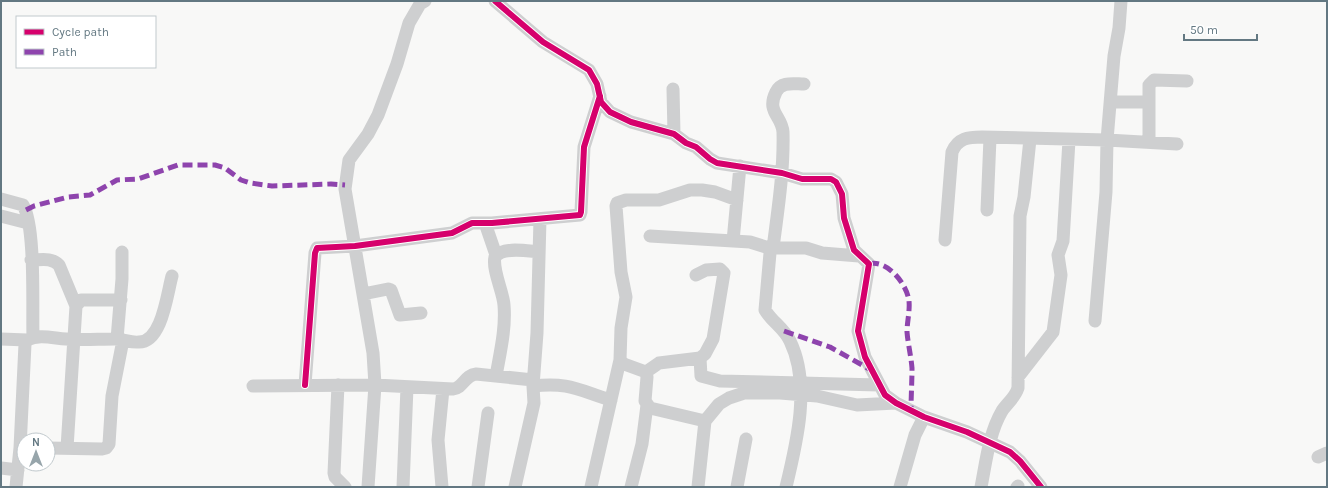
<svg xmlns="http://www.w3.org/2000/svg" width="1328" height="488" font-family="Karla,sans-serif">
<style>
.lines{fill:none;stroke-linecap:round;stroke-linejoin:round}
.minor{stroke:#cecfd0;stroke-width:13}
.quiet{stroke:#8e44ad;stroke-width:5;stroke-dasharray:10 5;stroke-linecap:butt}
.cycleway-casing{stroke:#fff;stroke-width:8}
.cycleway{stroke:#d6006c;stroke-width:6}
</style>
<rect width="100%" height="100%" fill="#f8f8f7"/>
<g class="lines">
<path class="minor" d="M495,1L543,42L589,70L597,84L601,102L610,112L631,122L674,134L686,143L696,147L710,159L717,163L782,173L802,179H831L836,182L842,194L844,218L854,250L869,264L858,331L865,357L885,395L896,403L924,417L967,432L1010,452L1020,461L1041,487
M673,89L674,134
M1111,102H1149
M1149,142V85L1154,80L1187,81
M1,199L23,205C36,227 32,308 33,337
M987,210L990,138
M1,216L28,223
M485,223L496,255
M650,236L750,242L769,248L770,253L765,310C772,322 784,328 790,341C811,384 797,442 786,487
M945,240L952,152C958,138 968,137 982,137L1107,140L1114,56L1119,28L1121,1
M733,241L740,166
M769,248H806L822,253L859,256
M773,248C778,209 784,171 783,132C782,116 766,112 776,92C781,81 794,84 804,84
M31,260C41,260 51,257 59,265L76,306
M363,294L388,289L391,290L400,315L421,313
M1095,321L1106,192L1107,140L1177,144
M1,339L27,340
M117,339L122,279V252
M700,358L701,376L720,381L879,385
M646,372L659,363L700,358L705,354L713,339L724,273L720,269L706,270L696,275
M496,376C500,353 506,329 504,305C503,291 492,270 495,257C503,246 527,251 539,252
M1018,377L1053,332L1061,275L1058,255L1063,241L1069,140
M305,385L315,253L317,248L355,246L452,233L472,223H492L580,215L581,212L584,147L600,96
M338,385L334,473L335,477L345,487
M253,386L375,385L453,389C463,388 465,375 476,374L533,380
M533,386C569,382 578,390 611,400
M705,421L650,408L645,401L647,377L646,372L624,364L620,360L621,328L626,297L621,272L616,206L617,203L626,200H659L690,190H702L715,192L737,200
M48,448L102,449L106,448L109,444L112,396L123,340
M67,448L76,306L81,300H121
M1318,457L1327,453
M1,468L18,470
M16,487L20,448L25,344L27,340C39,334 52,338 66,339C82,340 98,339 115,339C123,339 131,343 139,342C162,342 167,294 172,276
M368,487L375,385L373,353L345,189L349,160L368,134L378,115L397,64L409,23L420,4L425,1
M403,487L407,387
M442,487L438,440L443,389
M478,487L488,413
M515,487L534,403L533,386L537,333L540,219
M591,487L620,360
M631,487L642,444L647,405
M698,487L705,421L719,404L729,398L744,393H780L817,396L857,405L896,403
M737,487L746,439
M900,487L915,435L924,417
M981,487C986,462 989,433 1002,411C1007,403 1015,398 1018,388L1020,216L1024,197L1030,139
M1017,487L1018,486"/>
<path class="quiet" d="M26,210L34,206L68,197L90,195L117,180L138,179L178,165H215L225,168L241,180L250,183L272,186L331,184L345,185
M869,264C887,259 907,284 909,301C910,311 907,322 907,332C908,344 911,356 912,368C912,382 911,397 911,411
M784,331L830,347L871,370"/>
<g class="cycleway-casing">
<path id="cycleway" d="M495,1L543,42L589,70L597,84L601,102L610,112L631,122L674,134L686,143L696,147L710,159L717,163L782,173L802,179H831L836,182L842,194L844,218L854,250L869,264L858,331L865,357L885,395L896,403L924,417L967,432L1010,452L1020,461L1041,487
M305,385L315,253L317,248L355,246L452,233L472,223H492L580,215L581,212L584,147L600,96"/>
</g>
<use href="#cycleway" class="cycleway"/>
</g>
<rect width="1328" height="488" fill="none" stroke="#637882" stroke-width="4"/>
<rect x="16" y="16" width="140" height="52" fill="#ffffff" stroke="#c1c9cd"/>
<rect x="24" y="29" width="20" height="6" fill="#d6006c" stroke="#c1c9cd"/>
<text x="52" y="36" font-size="12" fill="#637882">Cycle path</text>
<rect x="24" y="49" width="20" height="6" fill="#8e44ad" stroke="#c1c9cd"/>
<text x="52" y="56" font-size="12" fill="#637882">Path</text>
<g transform="translate(36 452)"><circle r="19" fill="#ffffff" stroke="#c1c9cd"/>
<path d="M0-3L7 15L0 10L-7 15Z" fill="#97a5ab"/>
<text y="-6" font-size="11" font-weight="bold" text-anchor="middle" fill="#637882">N</text>
</g>
<path d="M1184 34v6h73v-6" fill="none" stroke="#637882" stroke-width="2"/>
<text x="1190" y="34" font-size="12" fill="#637882" stroke="#ffffff" stroke-width="3" paint-order="stroke">50 m</text>
</svg>
